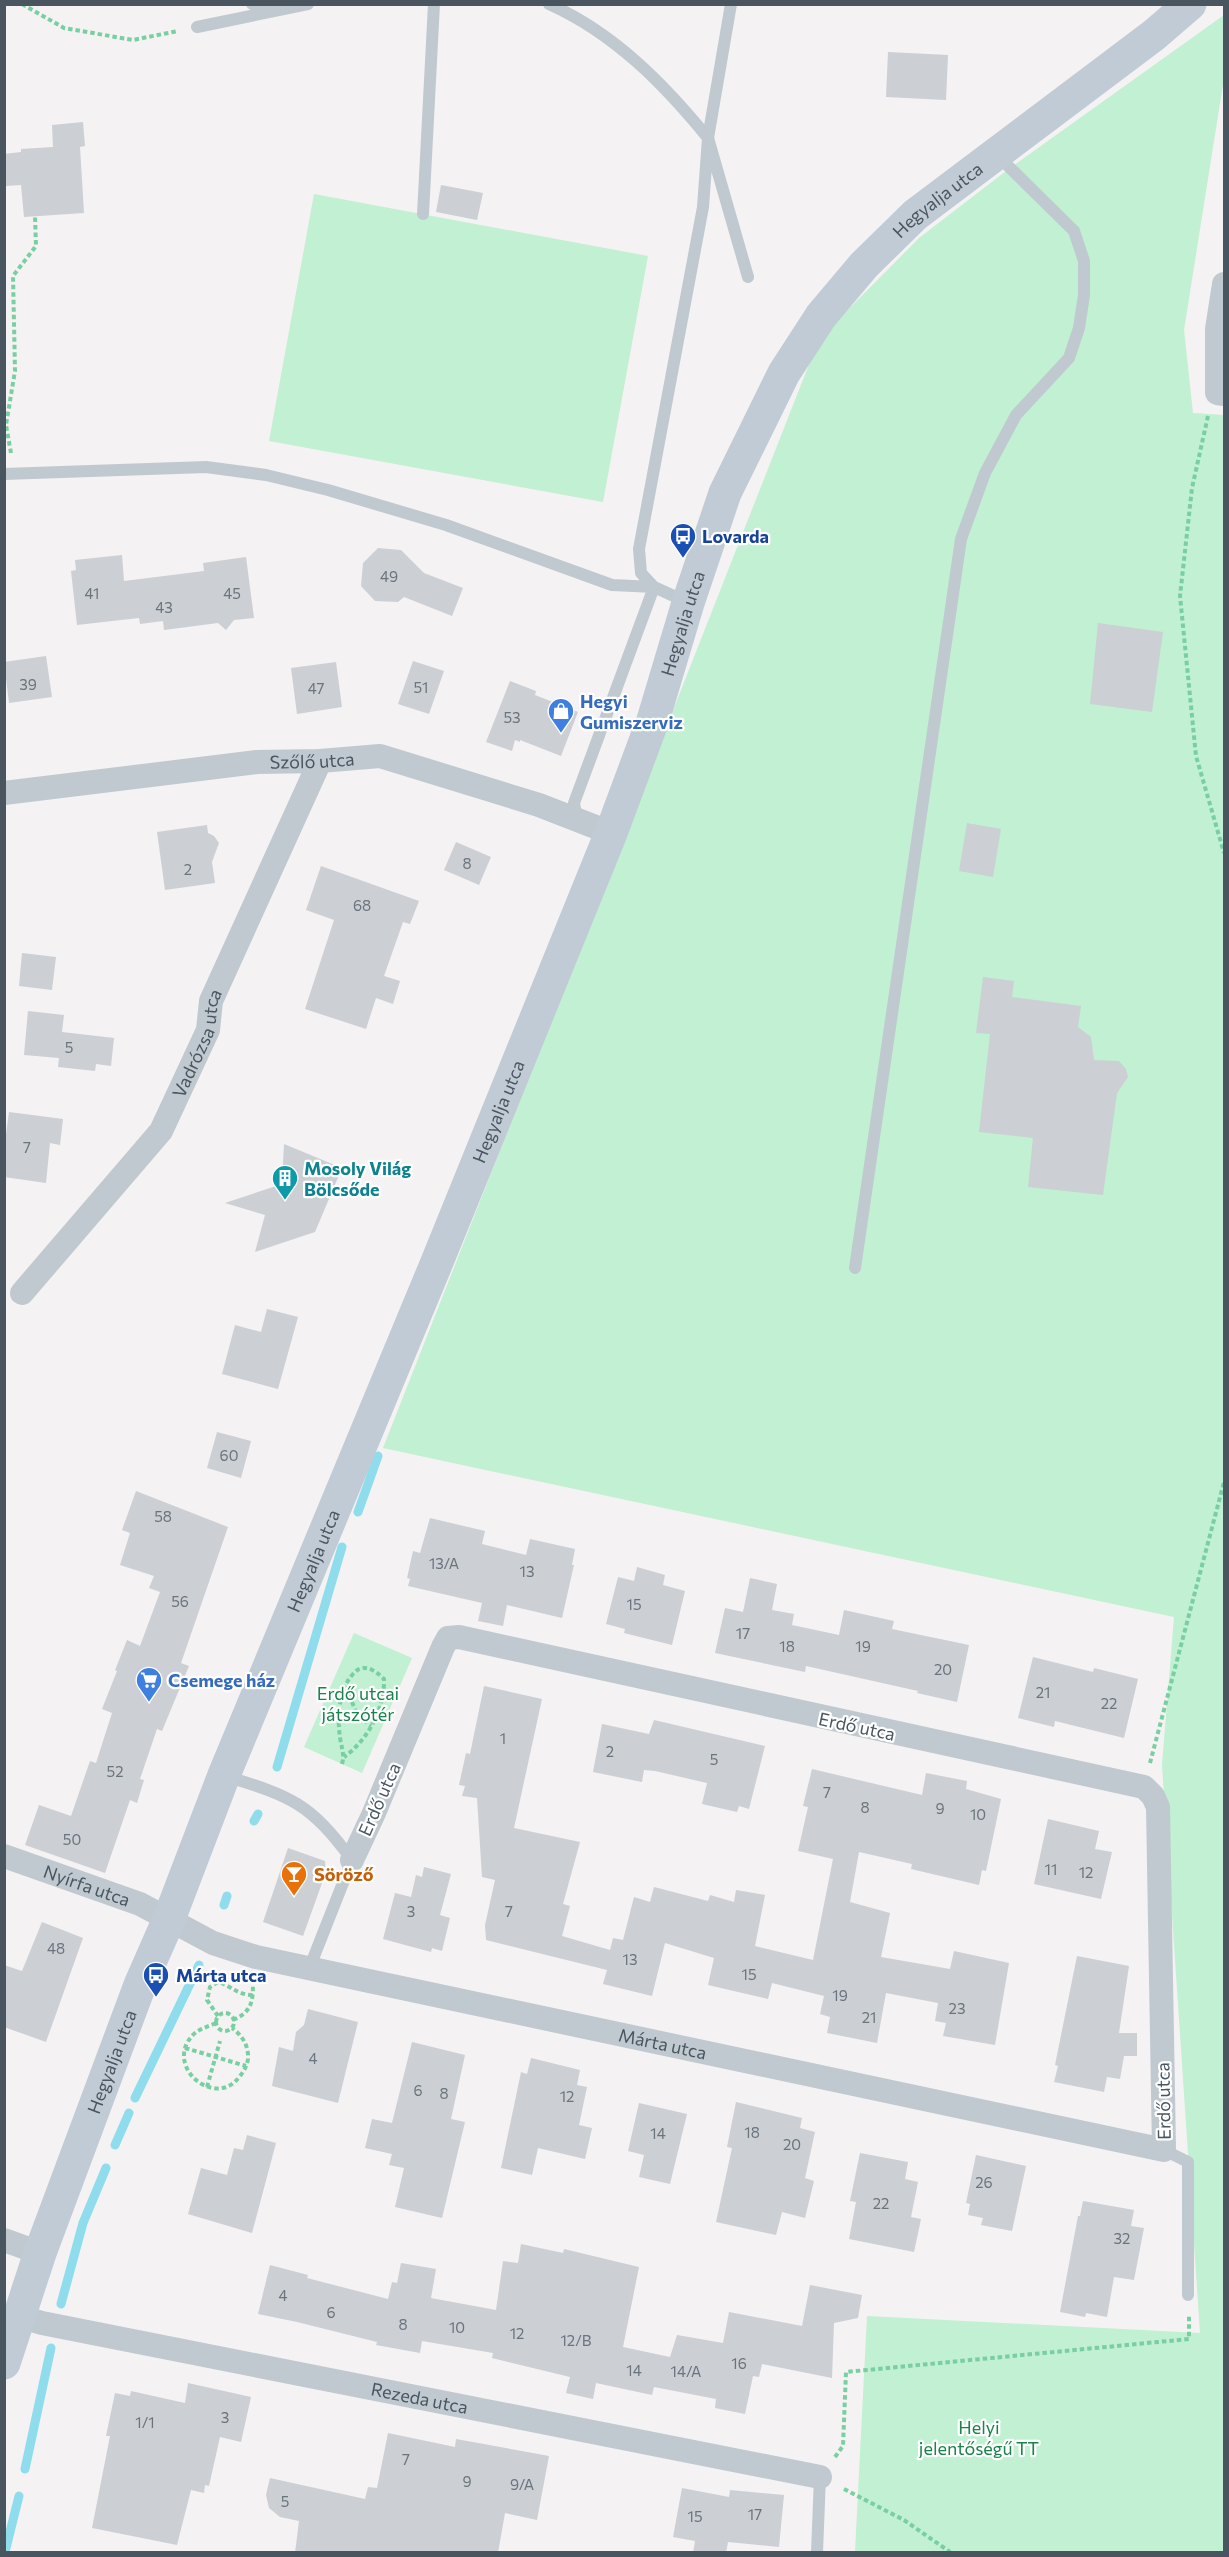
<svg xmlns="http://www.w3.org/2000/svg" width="1229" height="2557" font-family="Commissioner,sans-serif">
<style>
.green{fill:#c1f0d2}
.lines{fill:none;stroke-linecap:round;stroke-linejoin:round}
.stream{stroke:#8fdced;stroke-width:9}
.building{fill:#cccfd4}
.path{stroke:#79cfa2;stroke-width:4;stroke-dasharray:4.5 3;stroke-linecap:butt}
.lane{stroke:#c0c9d0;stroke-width:12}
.street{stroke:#c0c9d0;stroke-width:24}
.secondary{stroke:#c0cbd5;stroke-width:33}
.labels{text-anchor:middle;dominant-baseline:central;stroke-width:4.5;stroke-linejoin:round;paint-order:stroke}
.number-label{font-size:15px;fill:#6a747c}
.street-label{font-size:18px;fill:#49565f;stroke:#fff}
.transit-label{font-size:18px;font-weight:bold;fill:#164399;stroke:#fff;text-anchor:start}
.shop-label{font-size:18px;font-weight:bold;fill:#366cbe;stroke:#fff;text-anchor:start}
.culture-label{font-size:18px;font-weight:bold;fill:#0d838f;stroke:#fff;text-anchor:start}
.park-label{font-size:18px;fill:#18834a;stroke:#fff}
.food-label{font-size:18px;font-weight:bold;fill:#c56008;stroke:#fff;text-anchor:start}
</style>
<rect width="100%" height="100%" fill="#f4f2f2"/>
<path class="green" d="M1224,15V78L1184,330L1193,413L1224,415V2552H855L867,2316L1200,2333L1162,1765L1174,1617L383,1448L819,339L919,238L1010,168Z
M314,194L648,256L603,502L269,441Z
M354,1633L412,1658L362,1773L304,1747Z"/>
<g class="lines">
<path class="stream" d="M358,1512L378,1456
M277,1767L342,1547
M254,1821L258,1814
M224,1905L227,1896
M135,2098L199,1965
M115,2145L129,2113
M61,2304L83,2223L106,2168
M25,2469L51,2348
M5,2552L19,2496"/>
</g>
<path class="building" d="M888,52L948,55L946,100L886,97Z
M83,122L85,146L80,147L84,213L24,217L21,185L6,186L4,154L21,152V149L53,147L52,125Z
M441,185L483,193L477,220L436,212Z
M378,548L401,550L424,573L463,588L452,616L404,597L398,602L375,601L361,586L363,563Z
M122,555L124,581L204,571L203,563L246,557L254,618L234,620L226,630L218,623L164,630L163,621L140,624L139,618L77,625L71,571L76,570L75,560Z
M1098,623L1163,632L1152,712L1090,704Z
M46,656L52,697L9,703L4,662Z
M413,661L444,671L429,714L398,704Z
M336,662L342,707L297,714L291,668Z
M510,681L536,691L535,695L578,712L561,756L520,740V742L515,740L512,751L486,742Z
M967,823L1001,829L993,877L959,871Z
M207,825L208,833L214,836L219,843L212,862L215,883L165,890L157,832Z
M456,842L491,857L479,885L444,870Z
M321,866L419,901L410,924L403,922L384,976L400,981L393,1004L376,998L366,1029L305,1009L334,920L306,910Z
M22,953L56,957L52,990L19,986Z
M983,977L1014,981L1012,997L1081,1006L1078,1027L1091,1037L1094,1060L1119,1061L1126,1069L1128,1077L1117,1093L1103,1195L1028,1187L1033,1138L979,1132L990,1034L976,1033Z
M28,1011L64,1015L62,1032L114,1038L111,1066L96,1064L95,1071L58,1067L59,1058L24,1055Z
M9,1112L63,1119L60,1145L50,1143L46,1183L4,1177V1149Z
M284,1144L342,1168L315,1232L255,1252L265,1215L225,1203L282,1184Z
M267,1309L298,1317L278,1389L222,1374L235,1325L261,1332Z
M217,1432L251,1441L241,1478L207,1468Z
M136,1491L228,1527L181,1663L189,1666L162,1731L157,1729L140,1779L144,1780L137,1803L130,1800L105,1873L25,1845L39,1805L71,1816L90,1761L96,1763L112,1713L102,1709L117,1671L115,1670L127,1640L140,1646L160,1592L149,1588L154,1576L120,1565L130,1533L122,1530Z
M430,1518L485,1531L482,1544L526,1555L530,1539L575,1549L572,1565H574L562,1618L507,1605L503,1626L478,1621L482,1603L408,1586L410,1579L407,1578L413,1551L420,1553Z
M637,1567L665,1575L663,1585L685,1591L672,1645L624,1633L625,1629L606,1624L618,1577L634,1581Z
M750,1578L777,1584L772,1610L794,1614L792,1625L839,1635L844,1610L894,1621L892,1629L969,1645L957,1702L917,1693L918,1691L806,1666L805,1672L715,1653L725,1608L743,1612Z
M1033,1657L1093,1672L1094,1668L1138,1679L1124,1738L1055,1721L1054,1727L1018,1718Z
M484,1686L542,1699L514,1828L580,1842L563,1904L570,1906L562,1936L610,1950L613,1938L623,1940L634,1897L650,1902L654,1887L708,1901L710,1895L734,1902L736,1890L765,1895L755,1946L813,1960L833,1859L798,1851L808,1807L803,1806L812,1769L922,1795L926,1773L967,1781L966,1789L1001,1799L986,1871L982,1870L979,1885L911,1869L912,1864L859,1852L850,1902L890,1913L881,1957L950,1969L954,1951L1009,1963L995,2045L943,2036L946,2023L935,2021L938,2003L886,1993L877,2043L827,2033L830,2017L820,2014L824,1996L772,1983L768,1999L708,1985L714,1958L665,1943L652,1996L603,1984L607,1970L486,1940L485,1925L495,1880L482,1877L477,1798L462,1796L465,1786L459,1785L466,1753L470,1754Z
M654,1720L765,1746L749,1809L739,1806L737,1812L702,1804L707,1783L655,1771L644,1770L642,1782L593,1772L602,1724L649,1734Z
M1048,1819L1099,1831L1095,1849L1112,1852L1101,1899L1034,1884Z
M288,1848L325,1861L326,1872L303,1936L263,1922Z
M424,1867L451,1874L440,1915L450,1918L442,1951L432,1948L431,1952L383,1939L395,1893L411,1897L416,1875L422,1877Z
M42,1922L83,1938L46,2042L4,2027V1965L22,1971Z
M1077,1956L1129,1966L1119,2033H1137V2056H1124L1120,2079L1107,2077L1104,2092L1054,2082L1058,2066L1055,2065Z
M308,2009L358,2022L338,2103L272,2086L279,2047L293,2051L296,2032L304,2025Z
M412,2042L465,2055L451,2119L465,2122L442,2218L395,2207L404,2168L389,2165L392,2154L365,2148L372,2119L392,2123Z
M531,2058L580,2070L577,2085L587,2087L579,2125L592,2128L585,2159L538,2148L532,2175L501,2168L521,2072L527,2074Z
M736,2102L802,2118L800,2128L815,2132L805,2178L814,2181L805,2218L782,2212L776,2235L716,2222L732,2148L727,2147Z
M639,2103L687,2114L670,2184L639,2177L644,2155L628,2151Z
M247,2135L276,2143L252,2233L188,2214L201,2168L227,2175L234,2148L243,2150Z
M860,2153L908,2162L905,2179L918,2182L911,2217L921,2219L914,2252L849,2239L856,2202L850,2201Z
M976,2155L1026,2166L1012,2231L981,2225L983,2218L968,2215L970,2204L966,2203Z
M1083,2201L1134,2210L1131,2226L1144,2228L1134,2280L1114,2277L1107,2317L1086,2313L1085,2317L1060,2312L1078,2216H1080Z
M521,2244L563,2253L564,2249L639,2267L623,2347L670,2357L677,2335L723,2343L729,2312L802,2326L810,2285L862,2295L858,2318L834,2323L832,2378L762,2364L759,2377L753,2376L745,2414L715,2408L716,2399L654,2387L652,2395L596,2383L593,2399L566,2393L570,2377L492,2358L493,2353L422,2341L420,2353L376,2345L377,2342L297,2322L258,2314L270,2265L308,2275L307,2278L388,2299L392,2282L397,2283L401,2263L436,2269L431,2298L496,2310L503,2261L518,2263Z
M188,2383L251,2397L241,2442L220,2437L209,2486L205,2485L204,2493L191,2490L177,2545L92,2528L110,2436H106L115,2393L130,2396L131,2391L185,2403Z
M388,2433L455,2447L456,2439L549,2456L537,2520L505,2513L498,2553H295L299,2521L280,2517L269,2508L266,2495L270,2478L365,2499L368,2487L377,2488Z
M682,2488L729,2497L730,2490L784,2495L779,2547L728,2542L726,2553H693L695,2541L673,2537Z"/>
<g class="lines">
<path class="path" d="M22,4L64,28L133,40L178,31
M1208,416L1192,488L1180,596L1196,756L1224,853
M11,453L6,425L15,371L13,276L36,246L35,217
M346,1688L358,1716L371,1726
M1150,1763L1224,1482
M342,1764C345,1754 341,1747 340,1737C337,1717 339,1689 353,1674C363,1662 375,1670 384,1679C385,1708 368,1740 344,1757
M216 2022a9 9 0 1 1 18 0a9 9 0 1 1-18 0Z
M218,2016L207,2000L210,1987L218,1982C232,1986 237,1995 253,1995
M233,2020C251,2012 253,2003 253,1984
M216,2023C207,2027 198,2029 192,2036C164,2067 216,2110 240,2076C244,2071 247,2066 248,2059C249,2046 242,2035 232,2028
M185,2048L246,2066
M207,2087L220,2041
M835,2457L843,2446L846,2372L1189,2339V2314
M844,2489L904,2520L950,2552"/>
<path class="lane" d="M252,4L272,10
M549,4C614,33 664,84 708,138L703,207L639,549L641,573L654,587L574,803L577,820
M731,4L708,138L748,277
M197,27L308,4
M423,214L434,4
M4,474L206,467L266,475L328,490L446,525L612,585L654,587L687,602
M855,1268L961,539L985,473L1016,415L1069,358L1079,328L1084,295V261L1074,231L998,156
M225,1776C291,1796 310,1803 352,1860L309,1969
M1164,2150L1188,2162V2295
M817,2552L820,2477"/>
<g class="street">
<path d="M1224,284L1217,329V393L1224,394"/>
<path id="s1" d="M4,793L257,762L320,761L380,756L539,805L611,833"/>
<path id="s2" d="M22,1293L161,1131L208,1030L211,1001L320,761"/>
<path id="s3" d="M4,1856L140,1904L213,1943L256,1957L1164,2150L1158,1807L1153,1796L1144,1787L459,1637L448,1638L443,1647L374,1813L352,1860"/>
<path d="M4,2240L40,2253"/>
<path id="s4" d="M18,2316L42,2323L820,2477"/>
</g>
<path class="secondary" id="s5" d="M4,2363L40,2253L140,1985L169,1919L224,1775L437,1262L611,833L653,720L688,603L725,493L784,373L821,316L864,265L915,215L1154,35L1190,4"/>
</g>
<defs>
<g id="bus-pin" transform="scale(1.35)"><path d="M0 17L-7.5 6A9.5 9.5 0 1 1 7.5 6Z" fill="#1a4fb4" stroke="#fff"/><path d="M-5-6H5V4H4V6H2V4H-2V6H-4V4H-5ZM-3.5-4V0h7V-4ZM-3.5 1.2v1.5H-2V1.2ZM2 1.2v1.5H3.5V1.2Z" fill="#fff"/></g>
<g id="shop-pin" transform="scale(1.35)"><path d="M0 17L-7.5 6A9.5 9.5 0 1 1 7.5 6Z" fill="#3f7fe0" stroke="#fff"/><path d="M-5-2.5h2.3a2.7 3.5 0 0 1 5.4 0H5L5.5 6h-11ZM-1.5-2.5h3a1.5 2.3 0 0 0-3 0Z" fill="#fff"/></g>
<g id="building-pin" transform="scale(1.35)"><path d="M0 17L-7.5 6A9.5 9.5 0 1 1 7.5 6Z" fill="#0f9aa8" stroke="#fff"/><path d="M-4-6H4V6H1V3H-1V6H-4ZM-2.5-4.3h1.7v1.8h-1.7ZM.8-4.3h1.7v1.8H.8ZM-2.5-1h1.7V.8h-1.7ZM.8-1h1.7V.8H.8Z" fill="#fff"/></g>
<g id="supermarket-pin" transform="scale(1.35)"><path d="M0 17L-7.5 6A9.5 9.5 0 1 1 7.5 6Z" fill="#3f7fe0" stroke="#fff"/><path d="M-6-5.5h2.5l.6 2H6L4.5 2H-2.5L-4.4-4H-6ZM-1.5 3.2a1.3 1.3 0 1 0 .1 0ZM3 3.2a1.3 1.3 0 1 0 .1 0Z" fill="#fff"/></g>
<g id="bar-pin" transform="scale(1.35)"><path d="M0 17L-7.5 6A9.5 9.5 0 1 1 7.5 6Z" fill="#e8710a" stroke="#fff"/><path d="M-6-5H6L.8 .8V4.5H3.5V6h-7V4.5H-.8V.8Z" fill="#fff"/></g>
</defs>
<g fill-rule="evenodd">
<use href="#bus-pin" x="683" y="536"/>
<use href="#shop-pin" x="561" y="711"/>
<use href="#building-pin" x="285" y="1178"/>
<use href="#supermarket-pin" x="149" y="1680"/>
<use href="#bar-pin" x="294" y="1874"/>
<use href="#bus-pin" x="156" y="1975"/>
</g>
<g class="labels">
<g class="number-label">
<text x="389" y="576">49</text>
<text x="92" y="593">41</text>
<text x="232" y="593">45</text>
<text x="164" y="607">43</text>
<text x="28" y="684">39</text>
<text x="421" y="687">51</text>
<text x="316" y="688">47</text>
<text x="512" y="717">53</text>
<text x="467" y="863">8</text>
<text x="188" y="869">2</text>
<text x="362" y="905">68</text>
<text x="69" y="1047">5</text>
<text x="27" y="1147">7</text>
<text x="229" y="1455">60</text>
<text x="163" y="1516">58</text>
<text x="444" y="1563">13/A</text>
<text x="527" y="1571">13</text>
<text x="180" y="1601">56</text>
<text x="634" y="1604">15</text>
<text x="743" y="1633">17</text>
<text x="787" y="1646">18</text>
<text x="863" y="1646">19</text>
<text x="943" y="1669">20</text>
<text x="1043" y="1692">21</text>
<text x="1109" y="1703">22</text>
<text x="503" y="1738">1</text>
<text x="610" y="1751">2</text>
<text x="714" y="1759">5</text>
<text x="115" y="1771">52</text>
<text x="827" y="1792">7</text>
<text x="865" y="1807">8</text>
<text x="940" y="1808">9</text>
<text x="978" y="1814">10</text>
<text x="72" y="1839">50</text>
<text x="1051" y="1869">11</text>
<text x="1086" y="1872">12</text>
<text x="411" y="1911">3</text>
<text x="509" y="1911">7</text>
<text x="56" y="1948">48</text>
<text x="630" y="1959">13</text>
<text x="749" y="1974">15</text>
<text x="840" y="1995">19</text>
<text x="957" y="2008">23</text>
<text x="869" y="2017">21</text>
<text x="313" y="2058">4</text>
<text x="418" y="2090">6</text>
<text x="444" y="2093">8</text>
<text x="567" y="2096">12</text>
<text x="752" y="2132">18</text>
<text x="658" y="2133">14</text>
<text x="792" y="2144">20</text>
<text x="984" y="2182">26</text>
<text x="881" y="2203">22</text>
<text x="1122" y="2238">32</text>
<text x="283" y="2295">4</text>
<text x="331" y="2312">6</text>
<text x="403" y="2324">8</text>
<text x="457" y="2327">10</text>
<text x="517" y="2333">12</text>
<text x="576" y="2340">12/B</text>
<text x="739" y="2363">16</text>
<text x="634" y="2370">14</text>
<text x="686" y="2371">14/A</text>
<text x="225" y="2417">3</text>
<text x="145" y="2422">1/1</text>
<text x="406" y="2459">7</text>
<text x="467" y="2481">9</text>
<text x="522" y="2484">9/A</text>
<text x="285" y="2501">5</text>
<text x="755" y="2514">17</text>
<text x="695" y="2516">15</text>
</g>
<g class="street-label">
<text stroke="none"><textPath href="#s5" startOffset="2372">Hegyalja utca</textPath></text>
<text stroke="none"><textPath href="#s5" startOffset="1868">Hegyalja utca</textPath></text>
<text stroke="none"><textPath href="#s1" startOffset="310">Szőlő utca</textPath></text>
<text stroke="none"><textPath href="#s2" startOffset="309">Vadrózsa utca</textPath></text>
<text stroke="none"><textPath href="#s5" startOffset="1346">Hegyalja utca</textPath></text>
<text stroke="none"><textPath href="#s5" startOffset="860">Hegyalja utca</textPath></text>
<text transform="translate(857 1726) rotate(12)">Erdő utca</text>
<text transform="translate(379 1799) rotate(-66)">Erdő utca</text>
<text stroke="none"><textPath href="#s3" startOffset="88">Nyírfa utca</textPath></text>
<text stroke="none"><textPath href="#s3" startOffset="688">Márta utca</textPath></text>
<text stroke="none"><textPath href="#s5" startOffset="320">Hegyalja utca</textPath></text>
<text transform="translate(1163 2101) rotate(-91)">Erdő utca</text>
<text stroke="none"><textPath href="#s4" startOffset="410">Rezeda utca</textPath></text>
</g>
<g class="transit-label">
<text x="702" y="536">Lovarda</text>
<text x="176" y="1975">Márta utca</text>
</g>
<g class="shop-label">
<text x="580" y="701">Hegyi<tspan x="580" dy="21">Gumiszerviz</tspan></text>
<text x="168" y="1680">Csemege ház</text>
</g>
<g class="culture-label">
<text x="304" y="1168">Mosoly Világ<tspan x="304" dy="21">Bölcsőde</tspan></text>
</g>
<g class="park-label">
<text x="358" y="1693">Erdő utcai<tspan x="358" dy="21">játszótér</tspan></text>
<text x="979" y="2427">Helyi<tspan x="979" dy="21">jelentőségű TT</tspan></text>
</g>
<g class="food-label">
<text x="314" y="1874">Söröző</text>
</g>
</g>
<rect width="1229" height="2557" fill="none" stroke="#49565f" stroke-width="12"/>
</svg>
